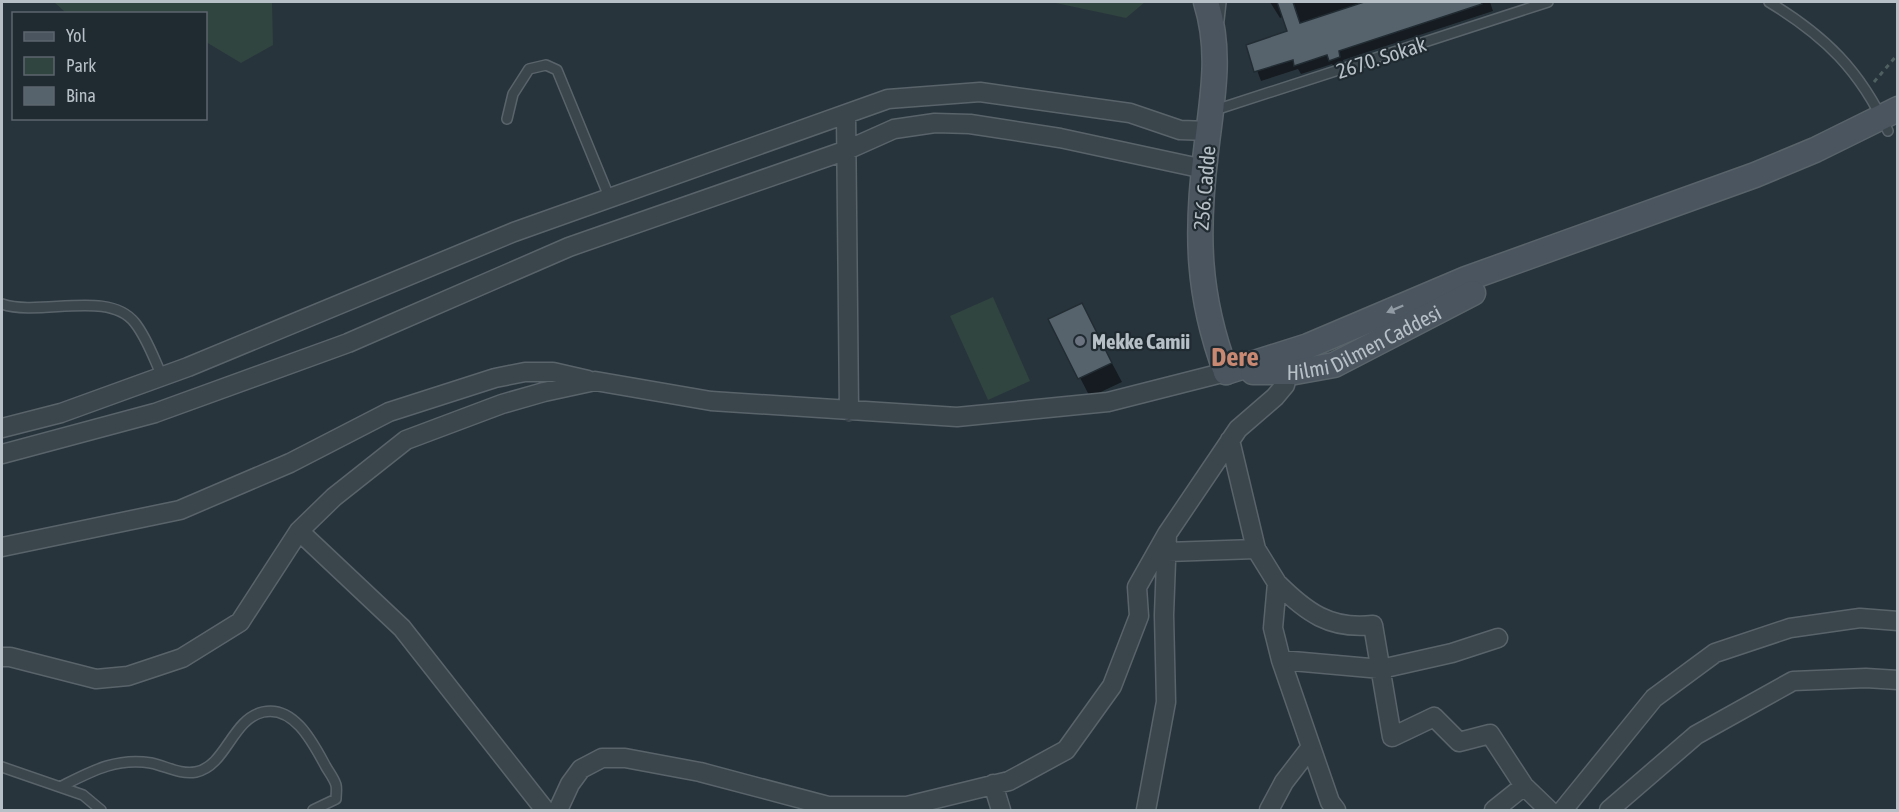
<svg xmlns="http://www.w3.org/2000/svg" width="1899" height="812" font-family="'Asap Condensed',sans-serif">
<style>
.green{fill:#304440}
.shadow{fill:#0007}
.building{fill:#56636c;stroke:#222c33;stroke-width:1.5}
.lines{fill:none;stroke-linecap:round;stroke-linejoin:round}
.lane-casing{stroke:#59636a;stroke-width:12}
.street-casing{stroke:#59636a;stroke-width:21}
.secondary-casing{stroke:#59636a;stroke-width:27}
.path{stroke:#4e6060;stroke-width:3;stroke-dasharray:4.5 4.5;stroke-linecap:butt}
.lane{stroke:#3b454c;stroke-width:9}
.street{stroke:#3b454c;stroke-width:18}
.secondary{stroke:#4a555f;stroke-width:24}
.oneway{fill:#919ba3}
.worship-dot{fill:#6b7280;stroke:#202a31;stroke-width:2}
.labels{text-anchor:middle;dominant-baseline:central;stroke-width:4.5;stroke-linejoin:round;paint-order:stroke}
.street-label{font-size:21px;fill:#b7c0c7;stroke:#202a31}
.poi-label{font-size:21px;font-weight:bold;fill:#b7c0c7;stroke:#202a31;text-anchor:start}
.district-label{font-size:27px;font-weight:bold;fill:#c88871;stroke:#202a31}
</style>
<rect width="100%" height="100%" fill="#28343c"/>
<path class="green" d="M54,2H272L273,45L241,63L206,42V14L66,13Z
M1051,2H1145L1126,18Z
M993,297L1030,381L988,400L950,316Z"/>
<path class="shadow" d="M1270,2H1490L1493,11L1343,60L1344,66L1336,69L1332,64L1301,74L1298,69L1261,81L1248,46L1289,32L1284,16L1280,18Z
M1081,305L1122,382L1090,397L1050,320Z"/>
<path class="building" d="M1277,2H1293L1300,23L1364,2H1481L1482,4L1339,51L1340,57L1329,61L1327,55L1294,66L1293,60L1254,72L1246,45L1287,31Z
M1082,303L1112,363L1078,379L1048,319Z"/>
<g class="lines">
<g class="lane-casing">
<path id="lane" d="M1769,2C1825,36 1860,70 1888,131
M1219,20L1221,2
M1212,111L1548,2
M507,119L513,94L529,69L546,65L557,70L610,199
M2,304C40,317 109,289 135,323C147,338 154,359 162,376
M2,767L83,795L101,810
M60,787C90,772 116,757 151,763C166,766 180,775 196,772C226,766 232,719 263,712C294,705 313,743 325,765C328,771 334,778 336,785C337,789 336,795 336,799L313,810"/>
</g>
<g class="street-casing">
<path id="street" d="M846,114L849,411
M2,428L61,413L188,367L514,232L888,99L980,92L1130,113L1180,130L1209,131
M1230,440L1256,549L1277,583L1273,628L1281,660L1330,802L1336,810
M2,454L155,413L348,343L569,247L847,150L894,129L935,123L970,124L1060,138L1204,169
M299,531L402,628L545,810
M2,547L180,510L290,463L389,412L495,378L525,372H553L588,380
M1167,552L1256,549
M1277,583C1306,612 1330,630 1373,625L1392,737L1434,717L1459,742L1490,734L1524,786
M2,657H10L96,679L128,676L182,658L240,622L299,531L334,497L406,440L502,404L544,392L595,381L711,401L957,417L1108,402L1226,372
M1281,660L1381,669L1452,653L1498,638
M993,784L1001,810
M558,810L570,784L581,769L602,758H625L700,772L828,806H907L1009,781L1066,750L1112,686L1139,616L1137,587L1167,534
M1146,810L1166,702L1164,615L1167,534L1238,429L1275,397L1285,385L1291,360
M1269,810L1284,782L1311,747
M1494,810L1524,786L1549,810
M1563,810L1654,698L1715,653L1790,628L1860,618L1898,621
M1609,810L1696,735L1793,681L1866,678L1898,680"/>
</g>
<g class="secondary-casing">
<g id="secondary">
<path d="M1206,2C1222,53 1212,99 1206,151C1196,232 1197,295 1226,372"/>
<path d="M1226,372L1308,346L1466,279L1755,175L1815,150L1898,109"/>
<path id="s1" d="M1253,372H1295L1334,365L1473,293"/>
</g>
</g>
<path class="path" d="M1874,82L1898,54"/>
<use href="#lane" class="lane"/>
<use href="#street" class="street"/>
<use href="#secondary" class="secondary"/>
</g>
<defs><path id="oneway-solid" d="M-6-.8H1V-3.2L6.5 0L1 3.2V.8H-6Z" transform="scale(1.5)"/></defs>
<use class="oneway" href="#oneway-solid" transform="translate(1395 309) rotate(157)"/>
<circle class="worship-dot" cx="1080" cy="341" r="6"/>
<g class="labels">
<g class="street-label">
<text transform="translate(1381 57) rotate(-18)">2670. Sokak</text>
<text transform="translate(1204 188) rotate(-85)">256. Cadde</text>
<text stroke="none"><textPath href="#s1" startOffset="117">Hilmi Dilmen Caddesi</textPath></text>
</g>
<g class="poi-label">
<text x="1092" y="341">Mekke Camii</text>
</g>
<g class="district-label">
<text x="1235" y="356">Dere</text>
</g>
</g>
<rect width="1899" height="812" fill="none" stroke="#b7c0c7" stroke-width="6"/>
<rect x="12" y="12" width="195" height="108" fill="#202a31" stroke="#5c666d" stroke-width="1.5"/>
<rect x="24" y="32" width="30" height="9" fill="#4a555f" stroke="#5c666d" stroke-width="1.5"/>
<text x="66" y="42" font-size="18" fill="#b7c0c7">Yol</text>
<rect x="24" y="57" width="30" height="18" fill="#304440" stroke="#5c666d" stroke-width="1.5"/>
<text x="66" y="72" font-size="18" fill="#b7c0c7">Park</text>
<rect x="24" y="87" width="30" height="18" fill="#56636c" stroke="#5c666d" stroke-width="1.5"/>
<text x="66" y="102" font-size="18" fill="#b7c0c7">Bina</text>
</svg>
